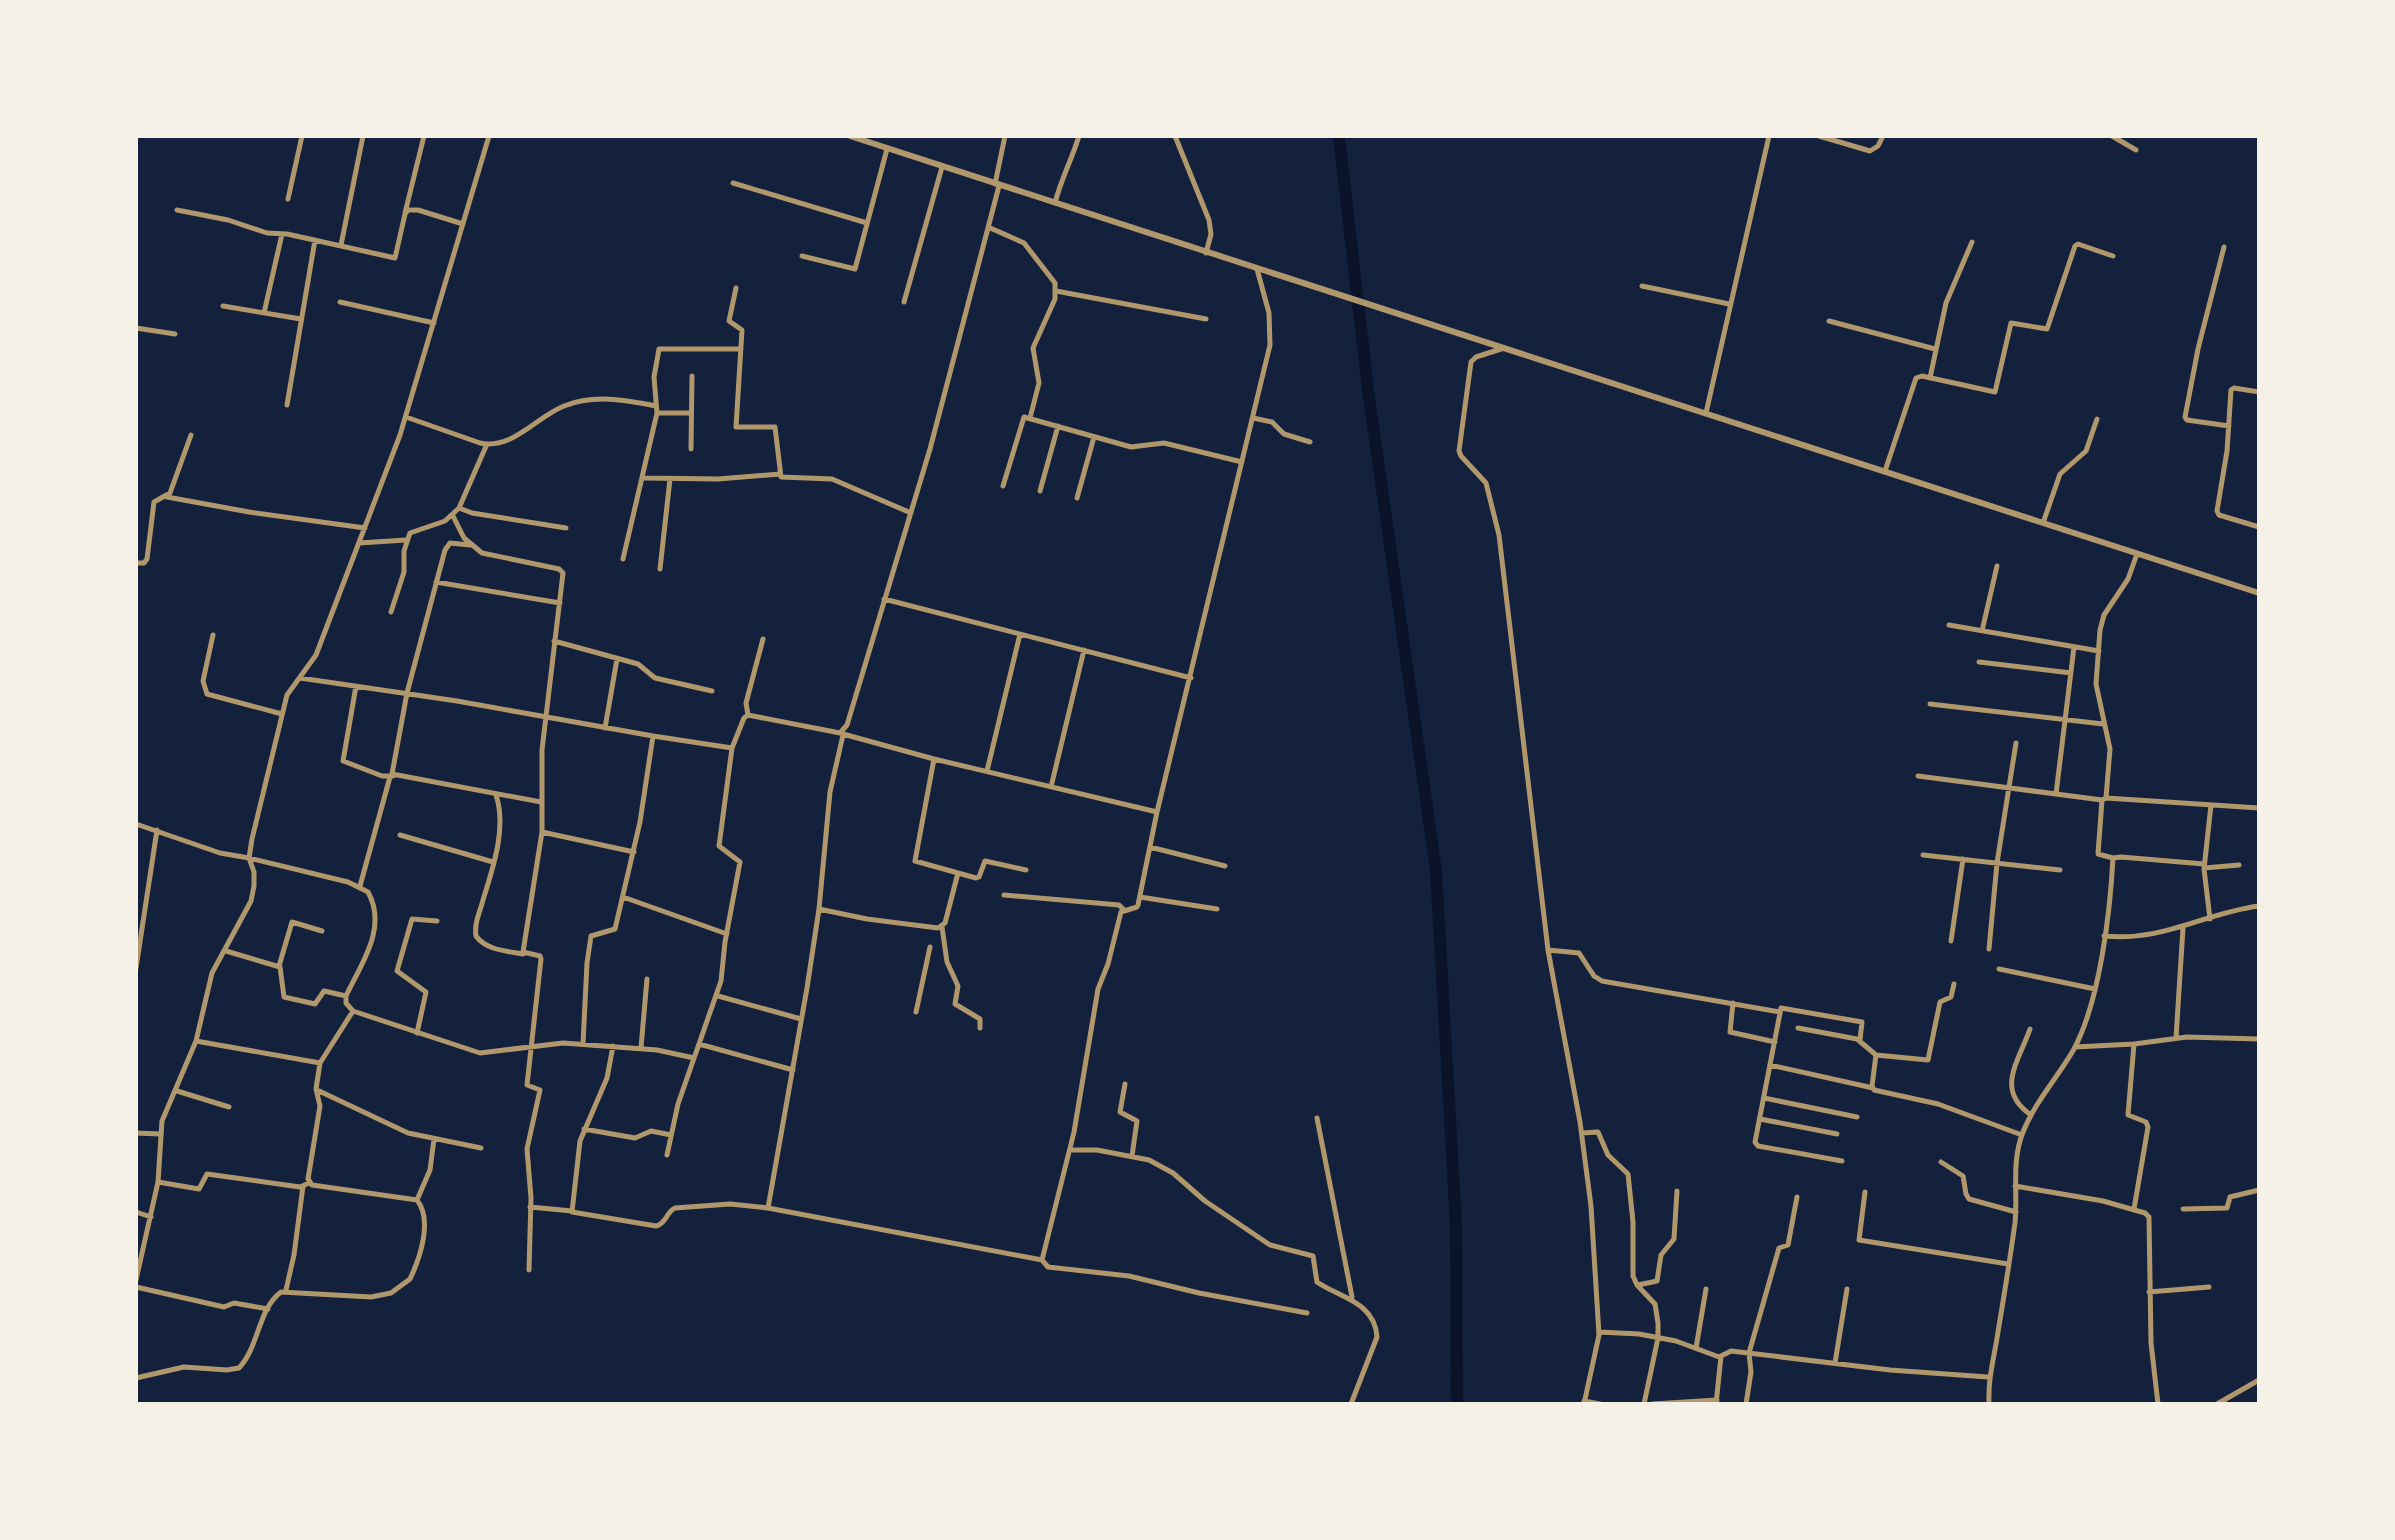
<svg xmlns="http://www.w3.org/2000/svg" width="2395" height="1540" font-family="'Source Sans 3',sans-serif">
<style>
.lines{fill:none;stroke-linecap:round;stroke-linejoin:round}
.canal{stroke:#0b132b;stroke-width:12}
.minor{stroke:#b1986c;stroke-width:5}
.tertiary{stroke:#b1986c;stroke-width:6}
</style>
<rect width="100%" height="100%" fill="#14213d"/>
<g class="lines">
<path class="canal" d="M1339,136L1368,390L1436,871L1456,1225L1457,1404"/>
<path class="minor" d="M1175,136L1209,220L1211,234L1206,253
M1819,136L1870,151L1878,146L1883,136
M2112,136L2136,150
M733,183L867,223
M995,184L1005,136
M288,199L302,136
M1055,203C1061,179 1072,159 1079,136
M177,210L228,220L267,233L287,234L395,258L405,214L408,210H418L463,224
M405,213L424,136
M988,227L1024,243L1055,283V299L1033,348L1039,383L1030,418
M341,245L363,136
M2224,247L2198,349L2185,417L2187,420L2229,426
M802,256L855,269L887,149
M1642,286L1729,304
M736,288L729,321L742,330L736,427H775L781,477L832,479L911,513
M1056,291L1206,319
M340,302L434,323
M904,302L942,167
M223,306L301,319
M264,313L282,234
M1829,321L1935,349
M136,328L175,334
M1504,348L1476,357L1471,362L1459,451L1461,456L1486,483L1499,535L1548,950L1580,1122L1591,1206L1599,1335L1584,1404
M1930,378L1946,303L1972,242
M2259,392L2234,388L2231,390L2227,451L2217,511L2219,515L2259,527
M287,405L315,240
M657,413H691
M1706,413L1769,136
M406,417L480,443C513,450 536,417 564,406C594,394 625,400 656,406
M1253,418L1272,422L1284,434L1310,442
M691,449L692,376
M1885,471L1916,378L1922,376L1995,392L2011,323L2047,329L2075,246L2078,244L2113,256
M644,478L718,479L780,474
M1003,486L1024,417L1131,447L1164,443L1242,462
M1040,491L1058,426
M167,497L249,512L365,528
M1077,498L1094,437
M459,508L472,513L566,528
M453,516L464,538L482,553L559,569L563,573L542,750V832L523,952L540,956L541,959L527,1085L540,1090L527,1149L531,1198L529,1270
M2043,523L2060,474L2086,451L2097,419
M359,543L406,540
M470,545L450,543L445,550L407,693L392,774L541,802
M623,559L657,413L654,377L659,349H741
M136,563H144L147,559L154,502L170,493L191,435
M660,569L670,479
M436,582L560,603
M884,599L1191,678
M391,612L404,572V551L410,533L445,521L459,508L487,444
M1949,625L2099,651
M1982,631L1997,566
M213,635L203,681L207,694L282,714
M554,641L638,664L655,678L712,691
M1979,662L2071,673
M300,678L457,701L653,736L732,748
M356,686L343,761L382,776H393
M1930,704L2103,724
M748,715L746,703L763,639
M605,728L617,659
M843,734L934,759L1157,812
M843,735L830,792L819,909L807,988L768,1208L1042,1260L1074,1132L1098,989L1108,964L1121,912L1137,907L1138,905L1157,812L1270,345L1269,313L1257,269
M934,759L915,861L976,878L979,877L985,861L1026,870
M987,771L1020,634
M1918,776L2102,800
M1051,787L1084,650
M2056,794L2074,647
M496,795C507,827 493,868 483,900C480,912 474,923 476,936C486,950 506,951 523,954
M2106,798L2110,749L2096,684L2100,630L2104,615L2128,579L2137,554
M136,824L220,853L249,858L348,882L368,892C388,928 361,964 346,996V1003L353,1011
M542,832L634,852
M400,835L493,862
M1150,847L1225,866
M1923,855L2060,870
M2113,858L2121,857L2204,864
M2204,868L2239,865
M360,886L390,777
M1004,895L1119,905L1124,910
M623,897L727,934
M1140,897L1217,909
M819,909L867,919L938,928L945,923L958,873
M2210,919L2204,869L2211,805
M942,927L947,962L958,986L955,1004L980,1019V1028
M2104,936C2164,942 2204,913 2259,906
M1951,941L1963,859
M1989,949L1997,863L2016,743
M1548,950L1579,953L1594,976L1602,981L1780,1012
M226,951L280,967L284,997L315,1004L324,991L346,996
M279,966L292,922L322,931
M136,968L157,830
M1999,969L2095,989
M718,996L801,1019
M1733,1003L1730,1032L1775,1042
M916,1012L930,947
M1798,1028L1857,1039L1876,1055L1872,1086L1874,1090L1938,1104L2022,1135
M2030,1029C2018,1063 1995,1090 2031,1115
M417,1033L426,992L397,971L412,919L437,921
M2176,1038L2183,928
M196,1041L320,1063
M583,1044L587,963L591,936L615,929L640,822L653,736
M699,1044L793,1070
M2134,1044L2128,1115L2146,1122L2148,1127L2134,1209
M613,1046L607,1078L580,1141L572,1212L656,1226C667,1223 666,1212 675,1208L730,1204L768,1208
M2075,1047L2134,1044L2187,1037L2259,1039
M641,1048L647,979
M1876,1055L1928,1060L1940,1002L1951,997L1954,984
M1770,1065L1873,1088
M1125,1084L1120,1112L1137,1121L1132,1156
M317,1090L408,1133L481,1148
M177,1091L229,1107
M1764,1098L1857,1117
M1317,1118L1352,1297
M1760,1119L1837,1134
M584,1129L635,1138L651,1131L671,1135
M136,1133L160,1134
M1582,1133L1598,1132L1608,1155L1628,1174L1633,1222V1276L1637,1285L1655,1304L1658,1323V1338L1644,1404
M1070,1150H1097L1149,1160L1173,1173L1205,1201L1270,1245L1313,1256L1317,1282C1340,1298 1375,1302 1377,1337L1351,1404
M667,1155L678,1104L721,981L725,942L740,862L719,846L732,748L744,718L748,715L840,733L847,725L930,449L999,186
M1842,1161L1758,1146L1755,1142L1781,1008L1862,1022L1860,1040
M1941,1162L1963,1176L1966,1194L1969,1199L2016,1212
M158,1182L199,1189L207,1174L300,1187L309,1183
M2015,1186L2103,1201L2145,1213L2149,1217L2151,1343L2158,1404
M1865,1192L1859,1240L2008,1264
M417,1200L430,1170L434,1139
M530,1207L572,1211
M2183,1209L2227,1208L2230,1197L2259,1190
M136,1212L151,1217
M1042,1260L1048,1267L1129,1276L1199,1293L1307,1313
M136,1280L158,1182L162,1121L196,1041L212,973L251,901L254,886V872L249,858L252,839L287,695L316,655L400,435L489,136
M1638,1285L1657,1281L1661,1255L1674,1239L1677,1191
M136,1287L224,1307L234,1303L268,1309
M286,1290L294,1255L303,1186
M2149,1292L2209,1287
M1599,1332L1639,1334L1676,1341L1719,1357L1731,1351L1890,1370L1988,1377
M1696,1348L1706,1289
M1835,1363L1847,1289
M136,1378L184,1367L227,1370L239,1368C259,1347 258,1309 281,1292L371,1297L391,1293L410,1279C420,1258 433,1220 417,1200L312,1185L308,1179L320,1106L316,1089L320,1063L353,1011L480,1053L563,1043L657,1050L694,1058
M1584,1401L1600,1404
M1652,1404L1717,1400
M1716,1404L1721,1356
M1746,1404L1751,1372L1749,1353L1779,1248L1788,1245L1797,1197
M1989,1404C1988,1376 1994,1359 1998,1332C2004,1296 2010,1259 2015,1223C2018,1192 2011,1162 2023,1132C2035,1102 2058,1077 2074,1049C2100,1000 2110,913 2113,858L2098,854L2102,800L2106,798L2259,808
M2217,1404L2259,1380"/>
<path class="tertiary" d="M850,136L2259,593"/>
</g>
<rect width="2395" height="1540" fill="none" stroke="#f6f1e7" stroke-width="276"/>
</svg>
